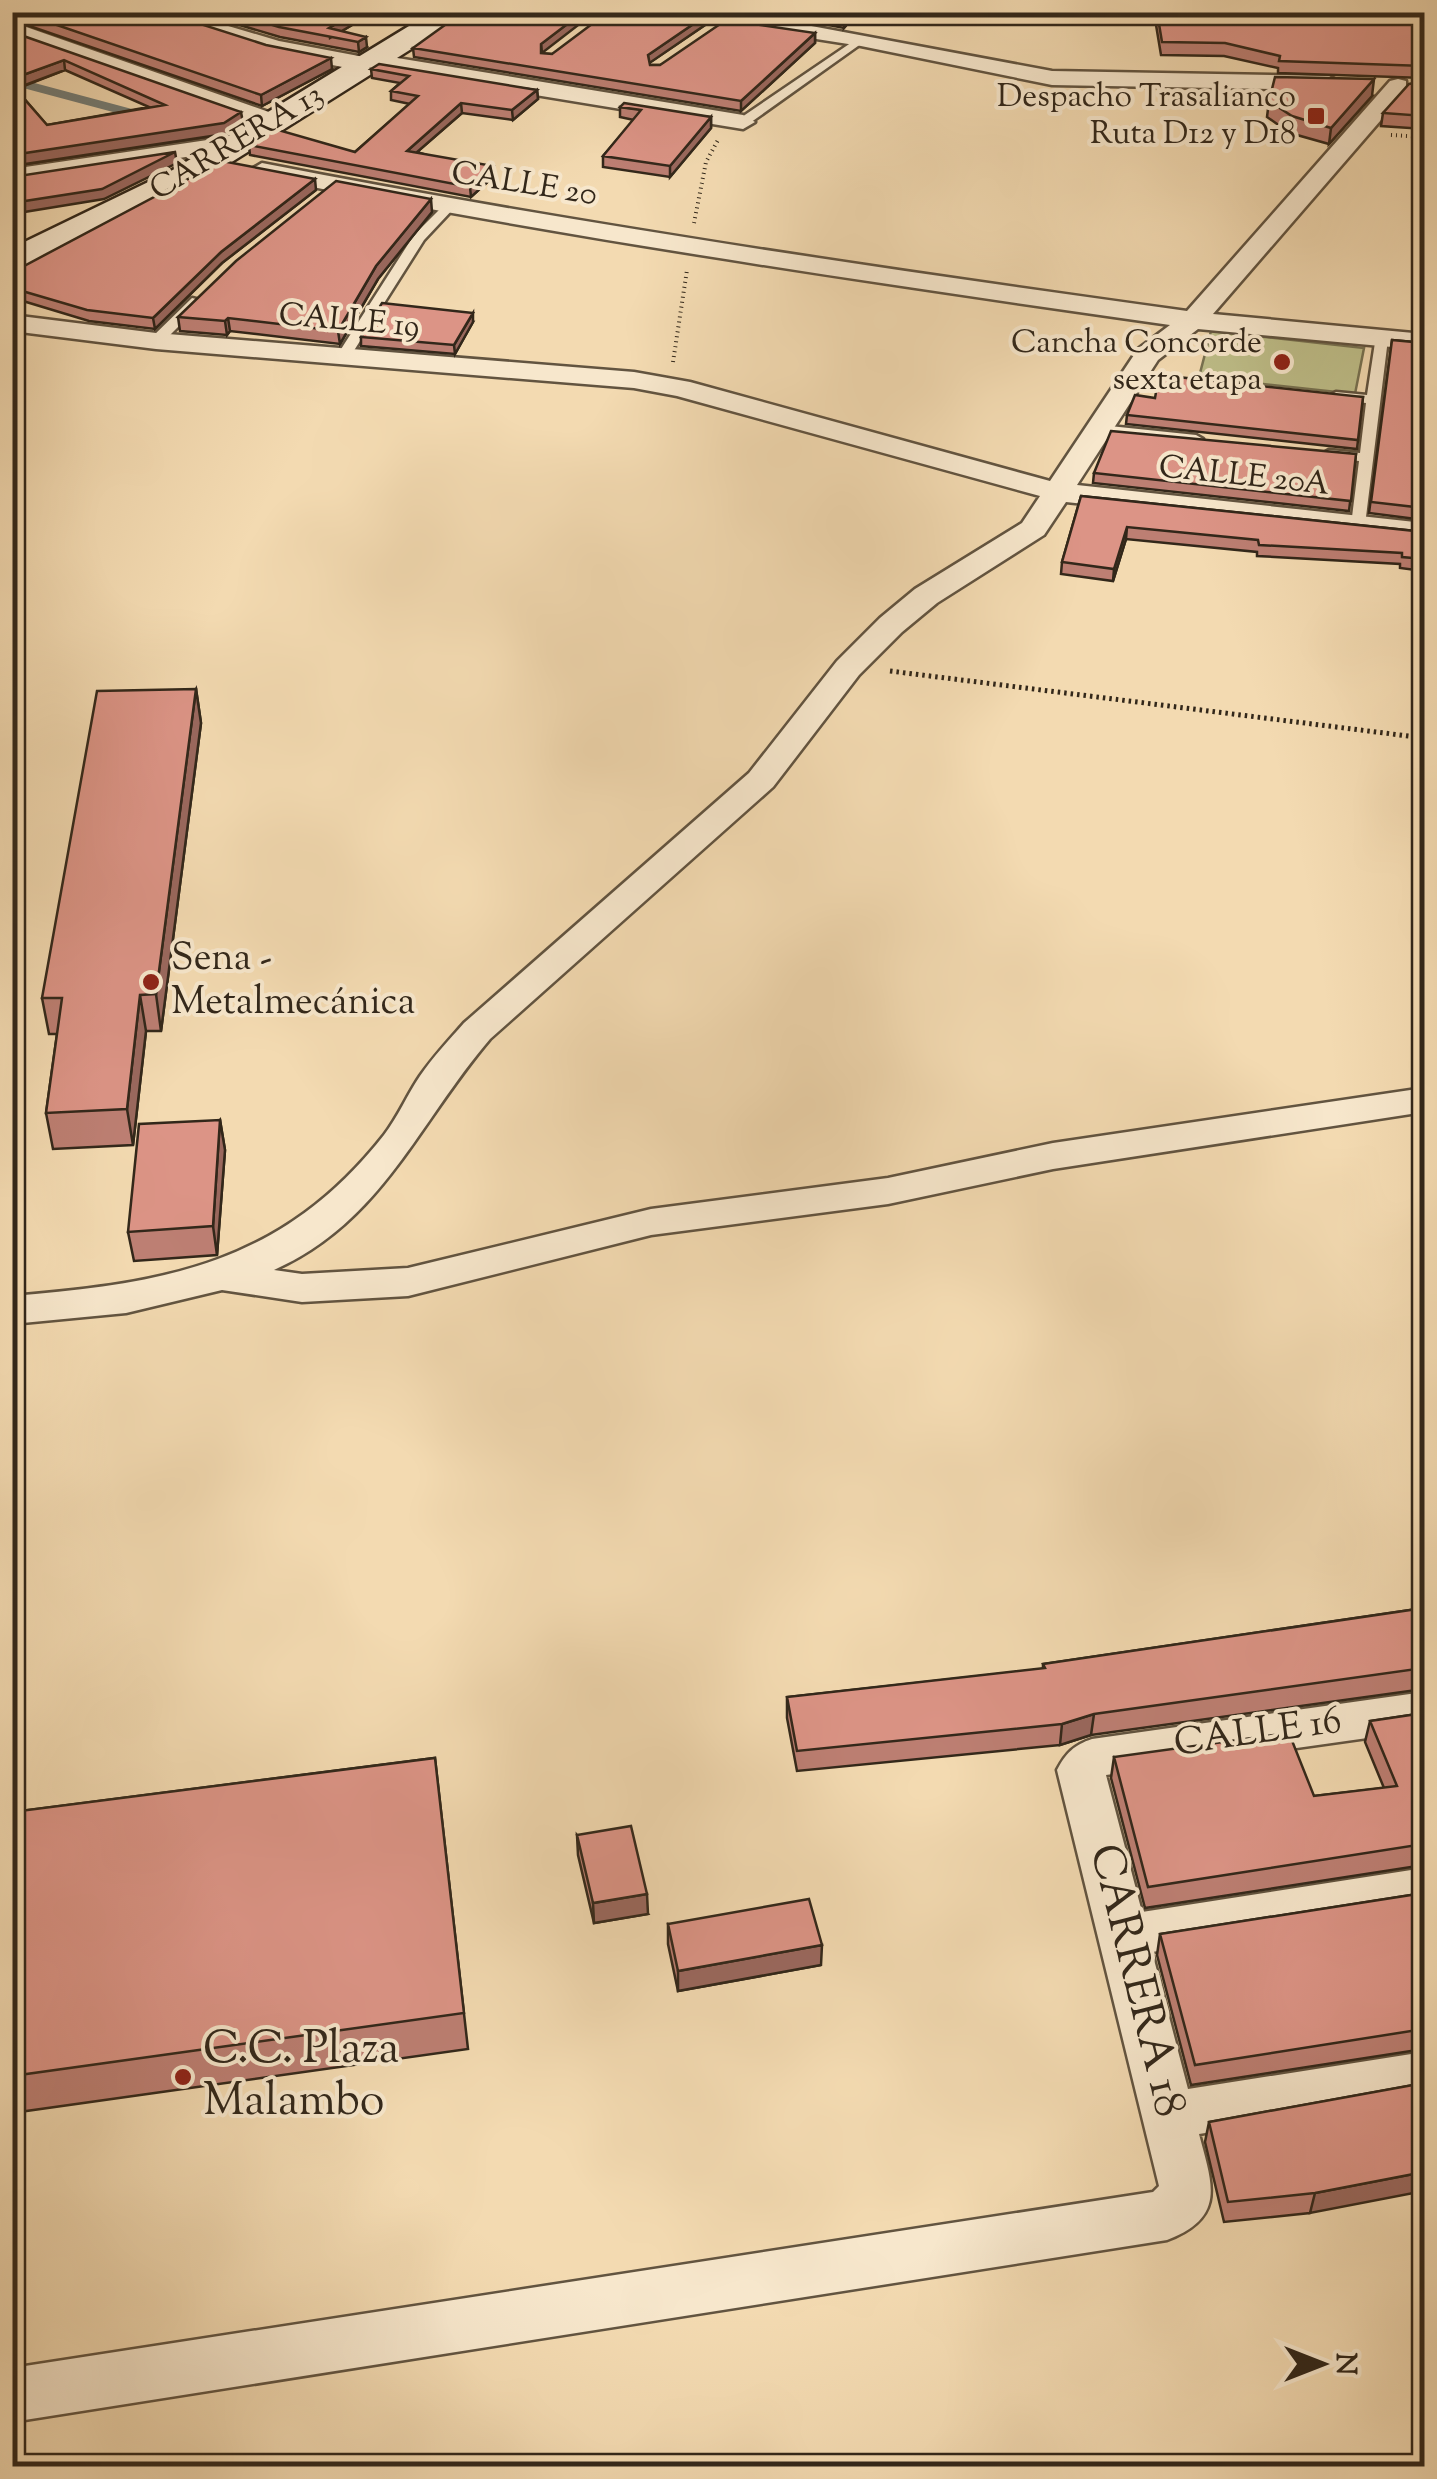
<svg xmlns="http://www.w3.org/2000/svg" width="1437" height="2479" font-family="'Sorts Mill Goudy',serif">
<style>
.green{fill:#bebe89;stroke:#787252;stroke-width:2.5}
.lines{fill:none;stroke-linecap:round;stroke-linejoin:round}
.stream{stroke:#747e78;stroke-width:8}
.lane-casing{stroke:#625440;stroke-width:5}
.street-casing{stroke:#625440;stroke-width:5}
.secondary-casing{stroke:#32271a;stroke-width:5}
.path-far1{stroke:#32271a;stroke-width:4;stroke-dasharray:1 4;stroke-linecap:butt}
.path{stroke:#32271a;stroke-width:5;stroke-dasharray:2.5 4;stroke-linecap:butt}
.lane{fill:#f7e7cc;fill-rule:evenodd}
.street{fill:#f7e7cc;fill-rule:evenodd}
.secondary{fill:#f7e7cc;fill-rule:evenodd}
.wall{fill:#bd7f73;stroke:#32271a;stroke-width:2.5;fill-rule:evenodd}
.shaded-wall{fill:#9a685e;stroke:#32271a;stroke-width:2.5}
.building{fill:#dc9486;stroke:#32271a;stroke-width:2.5}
.poi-dot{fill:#8f2418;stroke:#f7e7cc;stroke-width:4}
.labels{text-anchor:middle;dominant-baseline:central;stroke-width:8;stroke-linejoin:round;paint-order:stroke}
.far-poi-label{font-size:32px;fill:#32271a;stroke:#f7e7cc;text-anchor:end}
.far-street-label{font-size:32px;fill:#32271a;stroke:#f7e7cc}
.poi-label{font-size:38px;fill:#32271a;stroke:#f7e7cc;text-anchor:start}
.street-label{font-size:38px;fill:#32271a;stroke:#f7e7cc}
.near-street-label{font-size:45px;fill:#32271a;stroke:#f7e7cc}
.near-poi-label{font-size:45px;fill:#32271a;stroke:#f7e7cc;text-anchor:start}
</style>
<rect width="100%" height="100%" fill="#f3dab1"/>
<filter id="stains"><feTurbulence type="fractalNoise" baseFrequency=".002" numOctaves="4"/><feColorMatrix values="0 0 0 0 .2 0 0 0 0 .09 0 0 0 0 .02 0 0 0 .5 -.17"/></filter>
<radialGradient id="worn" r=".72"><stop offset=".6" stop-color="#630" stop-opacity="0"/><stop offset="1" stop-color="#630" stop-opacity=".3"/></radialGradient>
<path class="green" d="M1211,331L1364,348L1355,394L1199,377Z"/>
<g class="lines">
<path class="stream" d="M12,81L143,116"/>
<g class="lane-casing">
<path id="lane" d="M861,36L867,39L865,41L747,125H739V119Z
M445,204L455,207L424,240L348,360H338L336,357L414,235Z
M192,298L204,301L161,344H151V338Z
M1376,336L1388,339L1365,525L1358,529L1351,525L1359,461L1329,458L1322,454L1329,450L1360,453L1366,403L1336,400L1329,396L1336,392L1367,395Z
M1100,425L1196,435L1203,439L1196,443L1095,432L1093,429Z"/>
</g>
<g class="street-casing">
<path id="street" d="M143,12H181L279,41L364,57L373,54L743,115L755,122L743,129L376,69L367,72L268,52Z
M678,12H736L1052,71L1329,76L1341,83L1329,90L1052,85L861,46L689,19Z
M12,22L283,117L286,122L274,129L265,127L12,37Z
M1398,79L1406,81V91L1213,314L1424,334V350L1198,329L1158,360L1077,485L1424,523V541L1066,502L1044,535L937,603L902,632L859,675L773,787L490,1039C418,1123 382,1222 274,1270L302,1274L408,1268L651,1209L888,1178L1053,1143L1424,1088V1112L1053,1169L888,1204L651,1235L408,1296L302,1302L222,1290L126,1313L12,1324V1296C168,1283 282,1264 384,1135C398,1117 407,1095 420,1076C433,1057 449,1040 464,1023L749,773L837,661L880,618L915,589L1022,523L1040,496L677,396L634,388L156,349L12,331V315L156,333L634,372L690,382L1050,481L1138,349L1170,325C866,282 563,237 262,177L250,170L262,163C569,223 877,268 1187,311L1390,81Z
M241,135L253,142L250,147L12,184V169Z
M1424,1692V1730L1106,1775L1142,1912L1424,1868V1909L1152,1952L1188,2089L1424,2052V2098L1199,2134C1212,2184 1227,2217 1167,2240L12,2422V2368L1153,2192L1159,2186L1057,1770C1066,1753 1074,1745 1092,1739Z"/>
</g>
<g class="secondary-casing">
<path id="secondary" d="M432,12H470L195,185L12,273V248L171,171Z"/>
</g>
<path class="path-far1" d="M1391,135L1424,137
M694,223L706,162L718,140
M673,362L687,270"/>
<path class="path" d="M890,671L1424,738"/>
<use href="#lane" class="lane"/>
<use href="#street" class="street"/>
<use href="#secondary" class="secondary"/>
</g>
<path class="wall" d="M12,12H163L332,69L262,106L12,20Z
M196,12H374L342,31L367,47L359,52L280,37Z
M759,12H882L878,16L857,13L844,28Z
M1155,12H1424V78L1278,73V68L1224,56L1161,55L1155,19Z
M705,25L649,63L650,65H660L815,33V43L741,111L414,57L413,48L552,54Z
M12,32L243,123L225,134L12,166ZM65,70L149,107L47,125L16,89Z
M371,69L537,90L538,99L513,120L462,113L417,152L494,176L471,197L250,155L249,145L355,152L410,104L391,100V91L400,83L372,78Z
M1424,81V129L1381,126L1383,113Z
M1372,96L1329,144L1290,133L1267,117L1269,101Z
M620,107L711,117V128L670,177L603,167V156L634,120L620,117Z
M316,190L222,263L155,329L89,321L13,298L12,264L24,266Z
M432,212L378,279L340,344L230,331L227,335L180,331L178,317Z
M473,322L455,354L361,346V337Z
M1392,340L1424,343V520L1369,513Z
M1363,397L1357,449L1126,424L1127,415L1155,398Z
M1356,454L1349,511L1093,483L1094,473Z
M1081,496L1424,532V571L1400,568V564L1257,556V552L1126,539L1113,581L1061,574L1062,562Z
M196,689L201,723L161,1031H146L133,1145L53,1149L46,1113L57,1034H49L42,998Z
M220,1120L225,1150L217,1255L134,1261L128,1232Z
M1424,1608V1689L1091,1735L1060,1745L797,1771L787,1718V1697L1043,1669V1664Z
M1424,1713V1865L1145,1908L1111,1778L1114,1757L1314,1796L1384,1788L1365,1742L1370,1721Z
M435,1758L468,2049L12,2113V1812Z
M577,1835L648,1914L594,1923L578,1855Z
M1424,1893V2049L1191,2085L1157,1955L1160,1934Z
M668,1924L821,1965L678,1991L668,1944Z
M1424,2083L1310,2213L1224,2222L1205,2142L1209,2122Z"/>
<path class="shaded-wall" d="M356,12H374L330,38L329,28Z
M583,12H595L542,53L541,44Z
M850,12L857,13L844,28L845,19Z
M705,16V25L648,64V55Z
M815,33V43L741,111V101Z
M366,37L367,47L359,52L358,42Z
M331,58L332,69L262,106L261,95Z
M64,60L65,70L12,90V79Z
M1374,79L1372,96L1329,144L1331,128Z
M537,90L538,99L513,120L512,110Z
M461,103L462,113L408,160L407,151Z
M241,112L243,123L225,134L12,166V155Z
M711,117V128L670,177V166Z
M175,152L177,163L104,199L12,214V203Z
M493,166L494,176L471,197L470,187Z
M315,179L316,190L222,263L155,329L153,318L221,252Z
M431,199L432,212L378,279L340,344L338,331L376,266Z
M473,313V322L455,354L454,345Z
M228,318L230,331L227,335L225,321Z
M1127,527L1126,539L1113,581L1114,569Z
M196,689L201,723L161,1031L156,994Z
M140,995L146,1031L133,1145L127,1109Z
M220,1120L225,1150L217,1255L213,1226Z
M1094,1714L1091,1735L1060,1745L1062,1724Z
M647,1894L648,1914L594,1923L593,1903Z
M822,1945L821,1965L678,1991V1971Z
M1424,2172V2191L1310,2213L1315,2193Z"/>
<path class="building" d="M19,12H163L266,45L331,58L261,95Z
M229,12H356L329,28L366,37L358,42L279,27Z
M463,12H583L541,44V53L552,54L608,12H686L705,16L648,55L650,65H660L726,20L815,33L741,101L413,48Z
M809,12H850L845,19Z
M1157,12H1424V66L1279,61L1280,56L1225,43L1162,42Z
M12,32L241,112L224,123L12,155V85L47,125L165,105L64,60L12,79Z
M379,64L537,90L512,110L461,103L407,151L493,166L470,187L249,145L275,129L355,152L418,96L391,91L409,76L371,69Z
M1275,77L1374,79L1331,128L1292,116L1269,101Z
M1424,81V116L1383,113L1409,84Z
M624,103L711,117L670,166L603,156L641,110L620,107Z
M175,152L102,189L12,203V177Z
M222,161L315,179L221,252L153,318L87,310L12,288V264L18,262L24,266Z
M336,181L431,199L376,266L338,331L228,318L225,321L178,317L236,261Z
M382,303L473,313L454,345L361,337Z
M1392,340L1424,343V508L1371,502Z
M1159,375L1363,397L1358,440L1127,415L1135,395L1155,398Z
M1111,431L1356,454L1351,501L1094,473Z
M1081,496L1424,532V559L1402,557V553L1259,545L1258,540L1127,527L1114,569L1062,562Z
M196,689L156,994L140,995L127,1109L46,1113L62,998H42L97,691Z
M220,1120L213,1226L128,1232L139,1124Z
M1424,1608V1668L1094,1714L1062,1724L797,1751L787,1697L1045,1668L1043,1664Z
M1424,1713V1844L1148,1887L1114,1757L1289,1733L1314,1796L1397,1786L1370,1721Z
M435,1758L464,2013L12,2076V1812Z
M631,1826L647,1894L593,1903L577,1835Z
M1424,1893V2029L1195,2065L1160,1934Z
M809,1899L822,1945L678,1971L668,1924Z
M1424,2083V2172L1315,2193L1228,2202L1209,2122Z"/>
<g class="poi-dot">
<rect x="1306" y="106" width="20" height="20" rx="5"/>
<circle cx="1282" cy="362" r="10"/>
<circle cx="151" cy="982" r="10"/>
<circle cx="183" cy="2077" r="10"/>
</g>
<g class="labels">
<g class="far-poi-label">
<text x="1296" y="98">Despacho Trasalianco<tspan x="1296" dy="37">Ruta D12 y D18</tspan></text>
<text x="1262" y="344">Cancha Concorde<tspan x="1262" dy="37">sexta etapa</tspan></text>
</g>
<g class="far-street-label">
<text transform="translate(237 143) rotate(-31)">CARRERA 13</text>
<text transform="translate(524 185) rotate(9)">CALLE 20</text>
<text transform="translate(349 322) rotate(5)">CALLE 19</text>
<text transform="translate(1244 477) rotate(6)">CALLE 20A</text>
</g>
<g class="poi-label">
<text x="171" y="960">Sena -<tspan x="171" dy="44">Metalmecánica</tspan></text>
</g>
<g class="street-label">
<text transform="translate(1258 1734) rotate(-8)">CALLE 16</text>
</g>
<g class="near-street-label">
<text transform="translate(1135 1981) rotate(76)">CARRERA 18</text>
</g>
<g class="near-poi-label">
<text x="203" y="2051">C.C. Plaza<tspan x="203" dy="52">Malambo</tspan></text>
</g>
</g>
<rect width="1437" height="2479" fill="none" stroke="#f3dab1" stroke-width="50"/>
<rect x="15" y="15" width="1407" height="2449" fill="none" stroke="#32271a" stroke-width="5"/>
<rect x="25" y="25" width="1387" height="2429" fill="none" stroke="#32271a" stroke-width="2.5"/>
<g transform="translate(1322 2364) rotate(90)" stroke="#f7e7cc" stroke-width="8" paint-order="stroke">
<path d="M0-8L18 38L0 25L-18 38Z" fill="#32271a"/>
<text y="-15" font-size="28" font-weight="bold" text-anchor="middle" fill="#32271a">N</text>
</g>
<rect width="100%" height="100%" filter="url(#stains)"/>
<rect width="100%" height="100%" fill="url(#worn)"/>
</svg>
